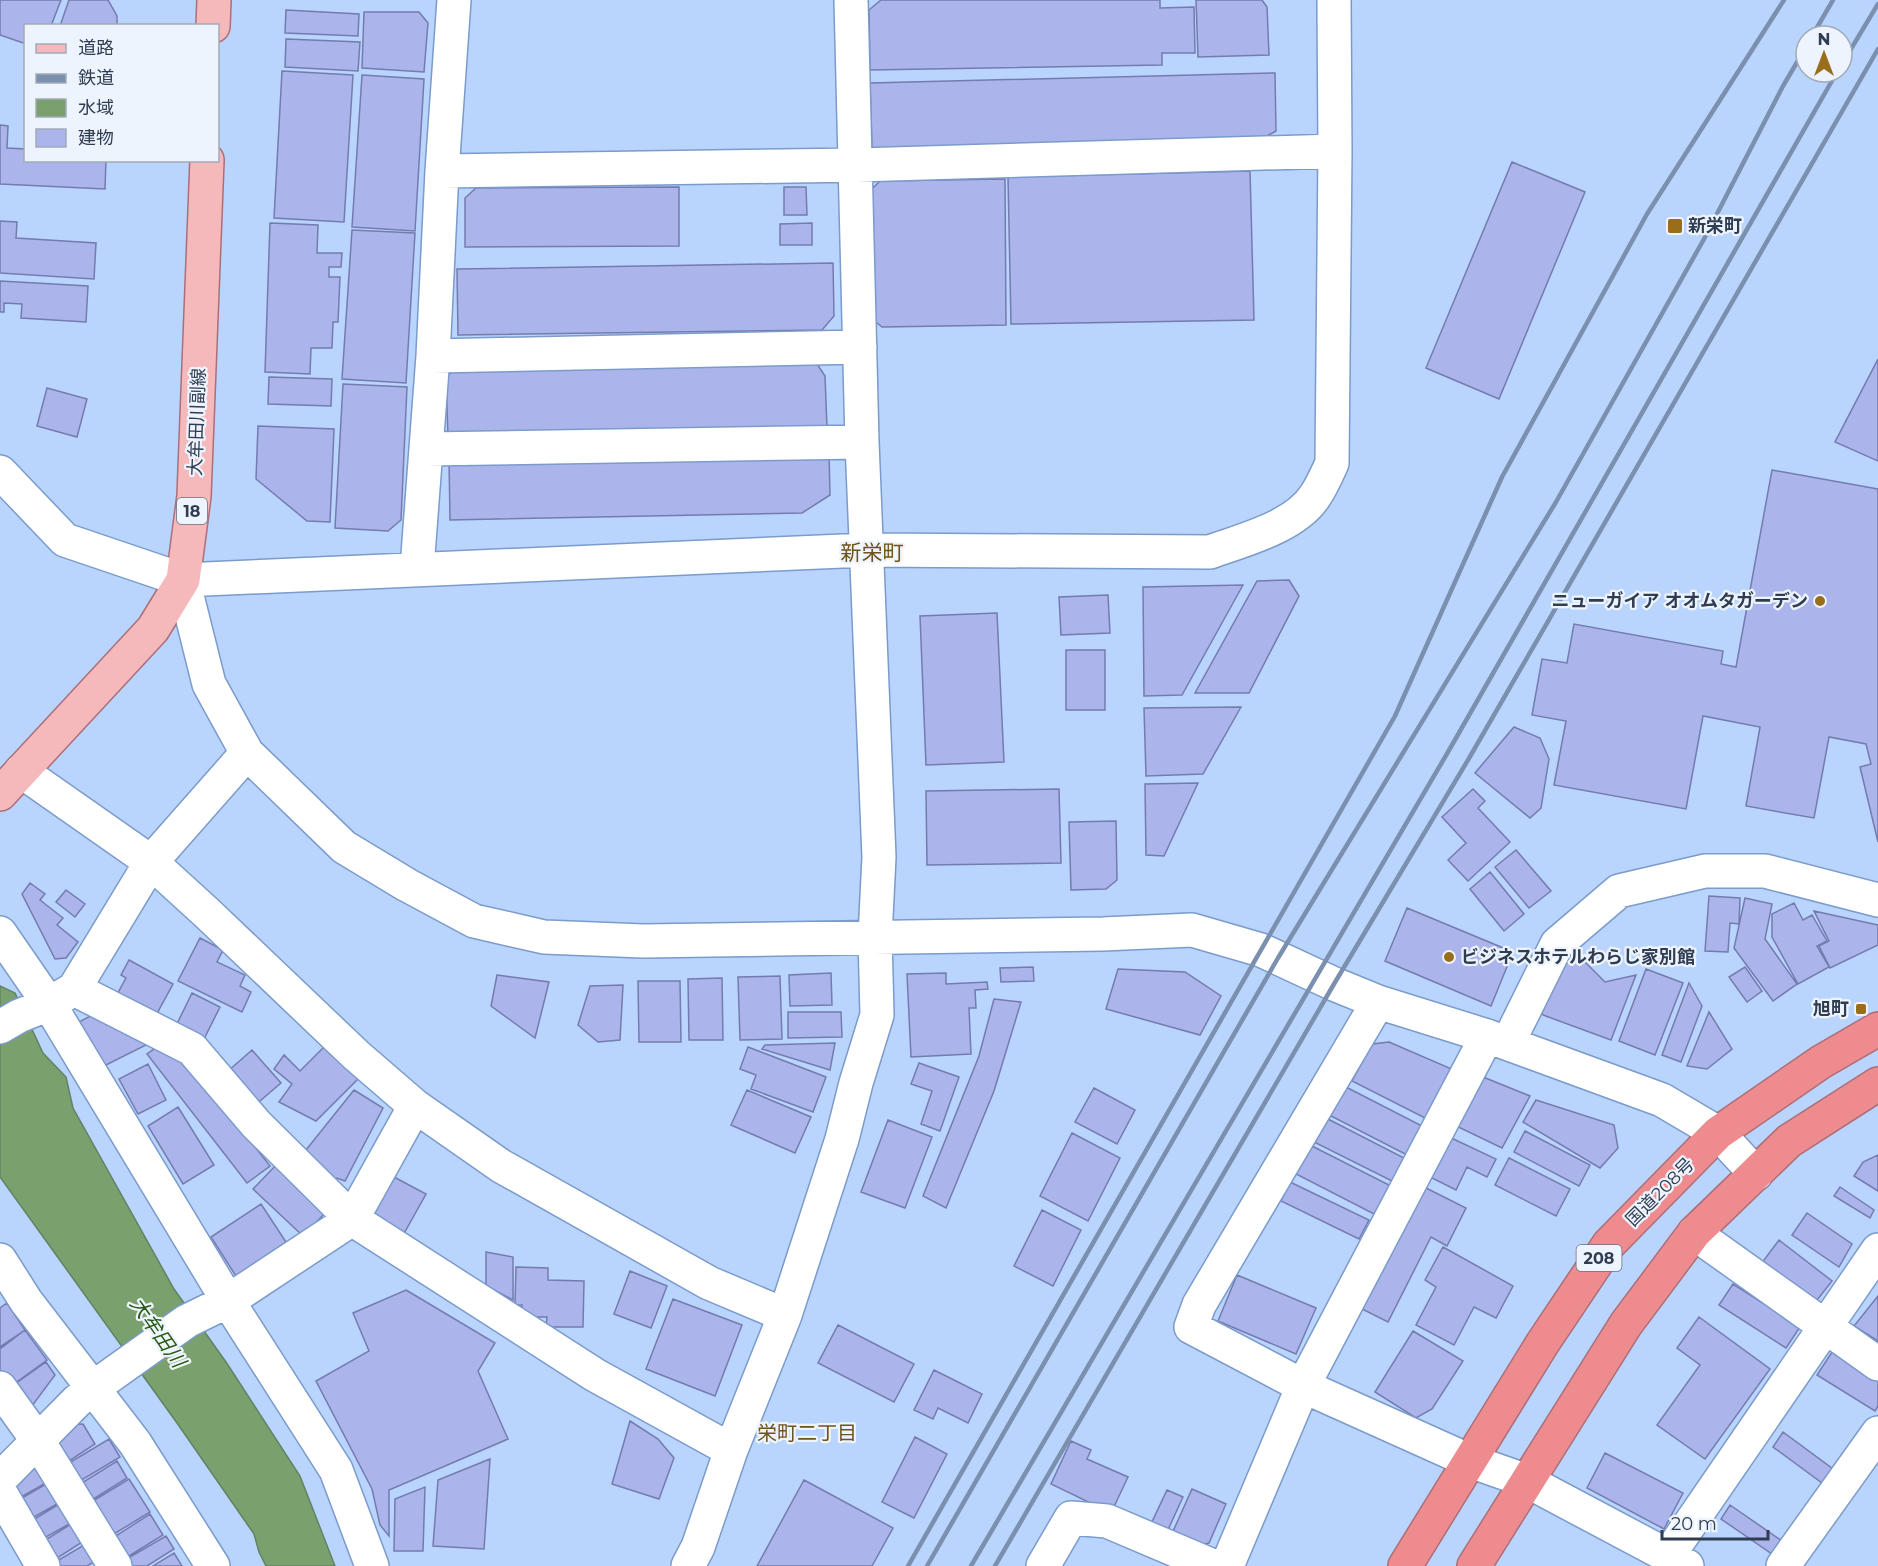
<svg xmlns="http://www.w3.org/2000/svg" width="1878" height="1566" font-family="Montserrat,'Noto Sans JP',sans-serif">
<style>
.water{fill:#79a06d;stroke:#638265;stroke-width:1.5}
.building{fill:#acb4ec;stroke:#747baf;stroke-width:1.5}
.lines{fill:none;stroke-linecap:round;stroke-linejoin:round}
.minor-casing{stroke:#7b9bcb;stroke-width:36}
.major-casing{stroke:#ab6f79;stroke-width:36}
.highway-casing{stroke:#ab6f79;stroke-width:36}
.minor{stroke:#fff;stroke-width:33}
.major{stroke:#f5b9bb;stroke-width:33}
.highway{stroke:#ee8b8e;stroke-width:33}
.rail{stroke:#7b8faf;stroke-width:4.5}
.poi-dot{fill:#986d1b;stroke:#edf4fe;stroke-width:2}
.labels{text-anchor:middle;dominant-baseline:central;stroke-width:4.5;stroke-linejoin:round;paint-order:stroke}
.shield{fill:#edf4fe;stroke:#687385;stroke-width:1.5}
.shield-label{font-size:16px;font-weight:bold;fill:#2f3c51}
.poi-label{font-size:18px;font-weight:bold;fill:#2f3c51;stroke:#edf4fe;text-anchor:start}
.street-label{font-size:18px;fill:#2f3c51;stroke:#edf4fe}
.water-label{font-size:20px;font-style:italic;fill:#295a13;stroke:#edf4fe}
.neighbourhood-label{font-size:20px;fill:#70521c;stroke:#edf4fe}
.quarter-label{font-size:21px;fill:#70521c;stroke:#edf4fe}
</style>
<rect width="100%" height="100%" fill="#b9d4fd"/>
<path class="water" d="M0,986L15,993L43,1053L66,1077L73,1108L174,1289L226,1362L300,1476L335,1566H266L259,1552L254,1534L177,1423L0,1177Z"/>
<path class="building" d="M0,0H61L51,26H26V44L0,35Z
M69,0H108L117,16V26H60Z
M881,0H1160V8L1194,7L1195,53H1162V65L870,70L869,10Z
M1196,0H1262L1267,7L1269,55L1198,57Z
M286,10L359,14L358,36L285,33Z
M364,12H419L428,23L424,72L362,68Z
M286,39L360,42L358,71L285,67Z
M282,71L353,75L344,222L274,218Z
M1275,73L1276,131L1258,141L872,150L870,83Z
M362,75L424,79L415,231L352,227Z
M0,125L8,126L7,148L26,149V160H106L105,189L0,184Z
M1512,162L1585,192L1499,399L1426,368Z
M1250,171L1254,320L1011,324L1008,177Z
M1005,179L1006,325L882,327L871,318L870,191L880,181Z
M679,187V246L465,247V198L476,188Z
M784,187H806L807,215H784Z
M0,221L17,222L16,238L96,243L94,279L0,273Z
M270,223L318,225L317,253H342L341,267H329V277H340L338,322H333L332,348H311L310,374L265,372Z
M812,223V245H780V224Z
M352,230L415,233L406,383L342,379Z
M833,263L834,316L822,330L458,335L457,269Z
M0,281L88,286L86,322L21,318L22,304L4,303V312H0Z
M1878,359V461L1835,442Z
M815,361L825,376L827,428L448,437L446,377L458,367Z
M269,377L332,379L331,406L268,404Z
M343,384L407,387L401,520L388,531L335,528Z
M47,388L87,399L77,437L37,426Z
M258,426L334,429L330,522L307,521L256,479Z
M829,453L830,495L802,513L450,520L449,460Z
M1772,470L1878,489V842L1860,767L1871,764L1866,744L1829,737L1814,818L1746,806L1760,727L1703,716L1686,809L1554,785L1566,721L1532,715L1542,659L1567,663L1574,624L1723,651L1721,664L1736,667Z
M1289,580L1299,596L1249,693H1195L1257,581Z
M1243,585L1182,695L1144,696L1143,587Z
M1108,595L1110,633L1061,635L1059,597Z
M997,613L1004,762L926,765L920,616Z
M1066,650H1105V710H1066Z
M1241,707L1203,774L1146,776L1144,708Z
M1514,727L1540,738L1549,759L1541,808L1530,818L1475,773Z
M1198,783L1164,856L1146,855L1145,784Z
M1059,789L1061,863L927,865L926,791Z
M1473,789L1485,801L1478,808L1510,842L1468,881L1448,860L1466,843L1442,817Z
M1116,821L1117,880L1106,889L1071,890L1069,822Z
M1516,850L1551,891L1529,908L1495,867Z
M1490,872L1524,914L1504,931L1470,889Z
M30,883L45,894L40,900L63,918L57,925L78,942L66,958L55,959L22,894Z
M66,890L85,904L75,917L56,902Z
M1709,896L1740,898L1739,924L1730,923L1728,952L1705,951Z
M1745,898L1772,904L1765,939L1797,984L1773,1001L1734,948Z
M1794,903L1803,920L1812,915L1827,941L1817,946L1829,967L1798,984L1772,937V914Z
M1407,908L1513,952L1491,1006L1385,961Z
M1814,911L1878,925V945L1830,968L1819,946L1829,941Z
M200,938L223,950L217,962L245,975L240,986L251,992L242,1012L178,981Z
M1577,954L1605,982L1636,975L1611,1040L1543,1015L1539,1006L1564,966Z
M129,960L173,984L154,1019L115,998L126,978L121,975Z
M1033,967L1034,981L1001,982L1000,968Z
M1745,967L1762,991L1747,1002L1729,977Z
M1118,969L1185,972L1221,996L1200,1035L1106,1009Z
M1646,969L1683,983L1655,1055L1619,1041Z
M831,973L832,1005L790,1006L789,975Z
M946,973V984L987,982L988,989L975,990L976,1008H969L971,1054L911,1057L907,974Z
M497,975L549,982L535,1038L491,1006Z
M780,976L782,1039L740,1040L738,977Z
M722,978L723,1040H689L688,979Z
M638,981H680L681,1042H639Z
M1689,983L1702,1006L1681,1062L1662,1055Z
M623,985L620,1040L598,1042L578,1025L590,986Z
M192,993L220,1007L203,1041L175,1028Z
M994,999L1021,1002L994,1091L946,1208L923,1196L979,1056Z
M100,1011L150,1043L102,1067L79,1022Z
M788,1012H841L842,1037L788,1038Z
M1709,1012L1732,1049L1707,1069L1687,1066Z
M1389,1042L1454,1070L1429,1120L1352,1081L1372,1044Z
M835,1043L830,1070L762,1049L765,1045Z
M160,1045L187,1060L270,1166L247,1183L147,1054Z
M324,1047L358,1079L316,1121L279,1102L292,1084L274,1069L284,1055L300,1071Z
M748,1047L826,1077L813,1112L751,1089L756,1075L740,1069Z
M252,1050L281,1083L254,1106L228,1071Z
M919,1063L959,1077L940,1131L921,1124L932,1091L911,1084Z
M148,1064L166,1100L138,1114L119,1079Z
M1483,1077L1530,1096L1502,1148L1450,1123Z
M1344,1086L1424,1127L1409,1156L1329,1115Z
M1094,1088L1135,1110L1117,1144L1075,1122Z
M354,1090L383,1108L345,1181L337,1178L327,1188L302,1155Z
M747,1090L811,1117L795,1153L731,1125Z
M1536,1100L1614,1125L1618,1148L1600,1168L1523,1122Z
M178,1107L214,1165L183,1184L148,1126Z
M1326,1118L1406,1159L1394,1182L1314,1142Z
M888,1120L932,1137L905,1208L861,1192Z
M1525,1131L1590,1165L1579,1186L1514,1152Z
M1072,1133L1120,1158L1088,1221L1040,1196Z
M1447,1136L1496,1159L1487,1177L1467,1167L1456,1190L1428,1176Z
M1310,1145L1391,1186L1376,1215L1296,1174Z
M1878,1155V1191L1854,1176L1863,1162Z
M1509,1158L1570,1189L1556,1216L1495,1185Z
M277,1164L326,1212L303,1236L253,1189Z
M394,1177L426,1194L402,1237L370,1220Z
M1290,1182L1369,1220L1359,1239L1281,1201Z
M1418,1184L1466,1208L1447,1246L1431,1237L1388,1322L1356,1306Z
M1840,1187L1874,1210L1870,1218L1834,1196Z
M261,1204L286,1242L236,1276L211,1237Z
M1042,1210L1081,1230L1053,1286L1014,1266Z
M1807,1213L1852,1244L1839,1267L1792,1235Z
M1779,1240L1832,1281L1814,1304L1761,1264Z
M1443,1247L1513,1286L1496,1318L1474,1307L1454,1345L1416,1325L1436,1287L1425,1280Z
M486,1252L513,1257V1300L486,1286Z
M516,1267L548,1268V1280L584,1281L583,1327H546L547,1317H522V1305H515Z
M630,1271L667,1286L651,1328L614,1314Z
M1237,1275L1316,1308L1296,1354L1218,1321Z
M1733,1284L1800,1327L1786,1348L1719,1305Z
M406,1290L495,1343L478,1371L508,1439L389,1490V1536L380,1525L372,1489L316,1381L369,1351L353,1313Z
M1878,1296V1341L1854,1326Z
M673,1299L742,1325L715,1396L646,1369Z
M7,1303L25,1330L0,1347V1308Z
M1699,1317L1770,1369L1705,1459L1657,1425L1700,1365L1677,1348Z
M838,1325L914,1364L894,1402L818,1363Z
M25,1330L47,1360L7,1389L0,1379V1349Z
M1413,1331L1463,1361L1432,1409L1416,1418L1375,1392Z
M1834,1349L1878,1377V1406L1875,1411L1817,1375Z
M46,1362L55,1375L26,1414L8,1389Z
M934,1370L982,1394L968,1423L938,1408L933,1419L914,1410Z
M630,1421L658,1439L674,1458L659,1499L612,1484Z
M83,1424L95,1444L63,1465L47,1444L67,1425Z
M1783,1432L1833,1469L1822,1483L1773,1447Z
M915,1437L947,1454L914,1518L882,1502Z
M109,1439L120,1457L75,1484L64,1466Z
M1071,1441L1091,1450L1087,1459L1128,1477L1111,1513L1051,1484Z
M1605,1453L1683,1493L1664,1529L1587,1488Z
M38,1454L53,1479L14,1501L11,1481Z
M490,1459L484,1549L433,1546L438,1480Z
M117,1461L127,1478L87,1503L77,1486Z
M129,1479L150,1512L109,1537L88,1504Z
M53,1480L64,1500L27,1521L15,1502Z
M804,1480L893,1528L872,1566H757Z
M425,1487L423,1551H394L395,1499Z
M1192,1489L1226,1504L1209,1543L1189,1547L1170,1538Z
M1167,1490L1183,1497L1166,1534L1150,1526Z
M64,1501L76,1520L39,1541L28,1523Z
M1730,1505L1782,1541L1772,1554L1721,1519Z
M150,1514L163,1535L121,1561L108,1541Z
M76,1521L87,1539L51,1562L39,1544Z
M166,1536L174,1549L147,1566H126L123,1561Z
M89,1542L99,1559L87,1566H53L52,1564Z
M174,1553L182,1566H153Z"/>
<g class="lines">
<g class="minor-casing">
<path id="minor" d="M442,171L857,165L1335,151
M433,356L860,347
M426,449L862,442
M0,472L65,540L183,580L866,550L1210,552C1243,540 1295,527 1315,496C1322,486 1327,474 1332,463L1335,151L1334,0
M417,568L433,356L442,171L454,0
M183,580L209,684L247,753L344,847L407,885L474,921L544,937L643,941L1103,934L1192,930L1261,950L1334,984L1378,1002L1487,1036L1662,1100L1718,1133L1756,1174
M21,771L151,862L208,914L356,1055L415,1106L501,1166L709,1283L785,1315
M0,933L49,1004L228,1301L336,1470L372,1566
M74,989L151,862L247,753
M1378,1002L1199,1305L1191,1327L1303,1386L1470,1461L1527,1481L1687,1566
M0,1027L19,1016L49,1004L74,989L192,1049L256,1124L352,1219L595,1375L731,1450
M1508,1043L1557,944L1619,891L1705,871H1765L1878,900
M1694,1233L1878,1364
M0,1260L26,1301L135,1443L213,1566
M0,1388L38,1441L115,1566
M0,1479L77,1401L93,1388L187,1321L228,1301L352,1219L415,1106
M0,1492L43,1566
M1668,1556L1878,1250
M688,1566L698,1547L731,1450L785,1315L842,1139L856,1083L877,1015L875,937L879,857L862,442L851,0
M1043,1566L1071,1518L1107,1521L1213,1566
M1227,1566L1303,1386L1487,1036
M1783,1566L1878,1433"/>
</g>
<g class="major-casing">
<path id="major" d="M213,26L214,0
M0,794L153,629L183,580L194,496L207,160"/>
</g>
<g class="highway-casing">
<path id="highway" d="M1405,1566L1542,1344L1609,1244L1718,1133L1821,1062L1878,1029
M1474,1566L1626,1324L1694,1233L1789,1141L1878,1084"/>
</g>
<use href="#minor" class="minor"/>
<use href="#major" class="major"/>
<use href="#highway" class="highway"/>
<path class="rail" d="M1812,36L1833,0
M1842,64L1878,4
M908,1566L1395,716L1502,477L1647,214L1784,0
M927,1566L1278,958L1556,502L1704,239L1783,86L1806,47
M971,1566L1448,752L1837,72
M995,1566L1334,984L1468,760L1878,49"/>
</g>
<g class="poi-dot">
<rect x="1667" y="218" width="16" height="16" rx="3"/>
<circle cx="1820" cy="601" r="6"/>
<circle cx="1449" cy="957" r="6"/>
<rect x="1855" y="1003" width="12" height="12" rx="3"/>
</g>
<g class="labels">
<g class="shield">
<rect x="177" y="498" width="30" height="26" rx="4.5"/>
<rect x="1576.5" y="1245" width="45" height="26" rx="4.5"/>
</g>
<g class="shield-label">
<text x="192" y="511">18</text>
<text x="1599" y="1258">208</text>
</g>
<g class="poi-label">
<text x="1688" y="226">新栄町</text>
<text x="1808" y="601" text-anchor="end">ニューガイア オオムタガーデン</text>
<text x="1461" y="957">ビジネスホテルわらじ家別館</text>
<text x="1849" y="1009" text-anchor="end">旭町</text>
</g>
<g class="street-label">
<text transform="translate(197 422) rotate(-88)">大牟田川副線</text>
<text transform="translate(1660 1192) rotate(-45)">国道208号</text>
</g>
<g class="water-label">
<text transform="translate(158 1332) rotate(55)">大牟田川</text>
</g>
<g class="neighbourhood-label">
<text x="807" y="1433">栄町二丁目</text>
</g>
<g class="quarter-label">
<text x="872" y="552">新栄町</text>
</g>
</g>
<rect x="24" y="24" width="195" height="138" fill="#edf4fe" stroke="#a1aab9" stroke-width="1.5"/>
<rect x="36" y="44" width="30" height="9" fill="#f5b9bb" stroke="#a1aab9" stroke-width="1.5"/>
<text x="78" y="54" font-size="18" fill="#2f3c51">道路</text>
<rect x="36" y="74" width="30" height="9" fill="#7b8faf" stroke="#a1aab9" stroke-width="1.5"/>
<text x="78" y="84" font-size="18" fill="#2f3c51">鉄道</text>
<rect x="36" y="99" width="30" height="18" fill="#79a06d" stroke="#a1aab9" stroke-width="1.5"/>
<text x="78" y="114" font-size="18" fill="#2f3c51">水域</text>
<rect x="36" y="129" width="30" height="18" fill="#acb4ec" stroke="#a1aab9" stroke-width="1.5"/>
<text x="78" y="144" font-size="18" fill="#2f3c51">建物</text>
<g transform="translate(1824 54)"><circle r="28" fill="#edf4fe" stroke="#a1aab9" stroke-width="1.5"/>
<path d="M0-4.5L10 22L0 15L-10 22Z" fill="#986d1b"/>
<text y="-9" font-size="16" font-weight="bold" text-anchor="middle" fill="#2f3c51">N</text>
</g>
<path d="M1662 1530v9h106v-9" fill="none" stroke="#2f3c51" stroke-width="3"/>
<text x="1671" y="1530" font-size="18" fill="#2f3c51" stroke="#edf4fe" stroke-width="4.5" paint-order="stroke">20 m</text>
</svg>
